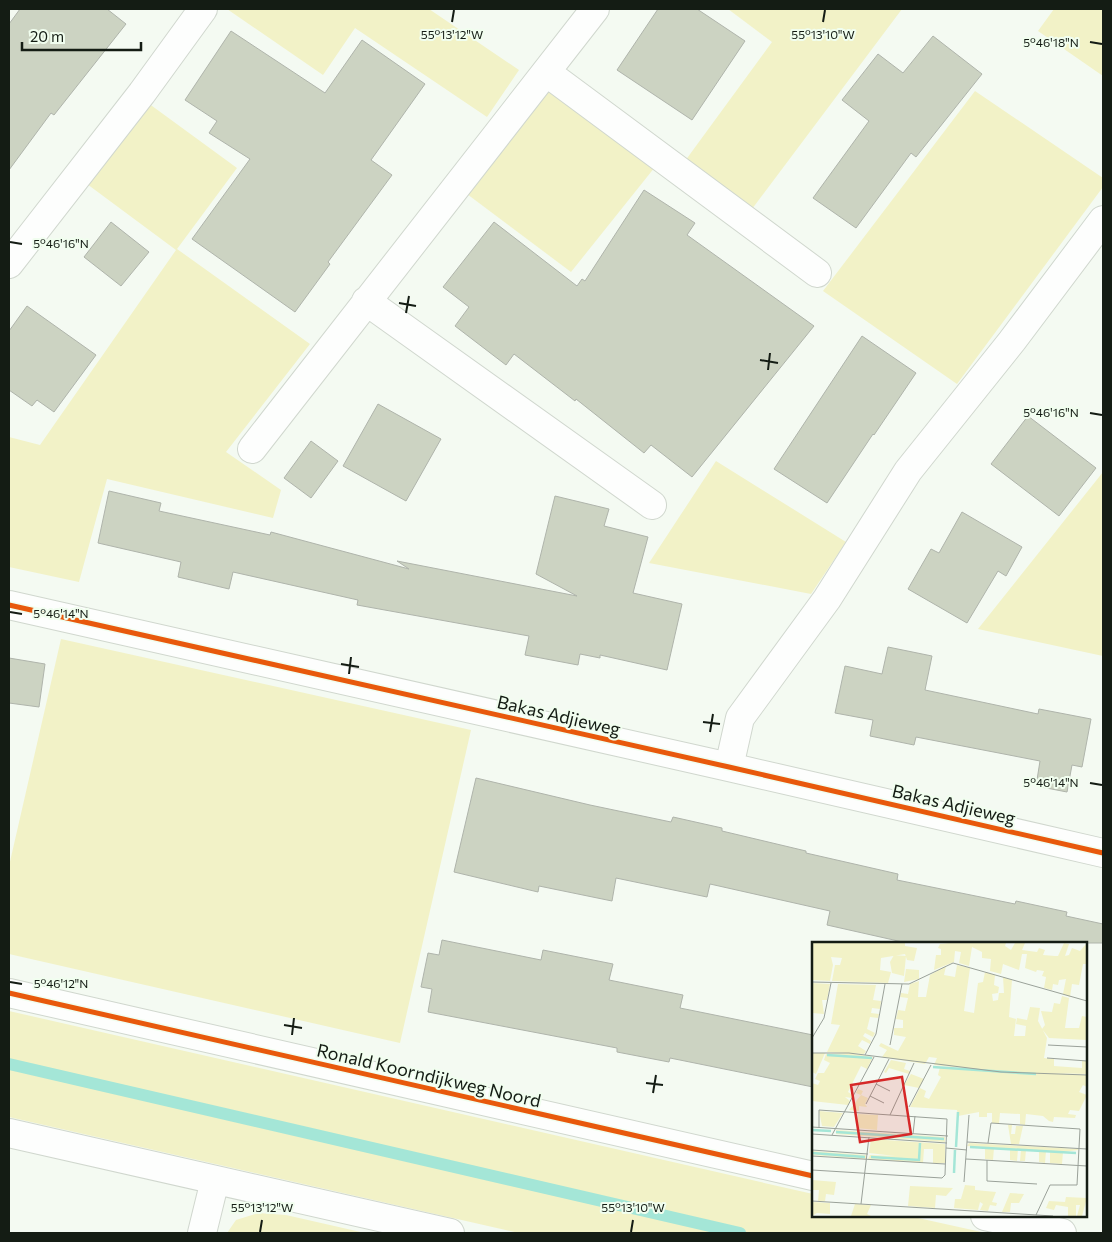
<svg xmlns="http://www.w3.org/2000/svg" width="1112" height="1242" font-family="Commissioner,sans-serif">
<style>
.green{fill:#f2f2c7}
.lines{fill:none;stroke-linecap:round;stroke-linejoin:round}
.stream{stroke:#a4e6d7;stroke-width:12}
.building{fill:#ccd3c2;stroke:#afb4ab}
.minor-casing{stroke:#d0d7ce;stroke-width:30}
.minor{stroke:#fdfefd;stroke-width:28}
.cycleway-casing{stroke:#f1feef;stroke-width:8}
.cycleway{stroke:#e8590c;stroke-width:5}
.ticks{fill:none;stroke:#141c14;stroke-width:2}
.labels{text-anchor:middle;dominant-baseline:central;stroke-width:4;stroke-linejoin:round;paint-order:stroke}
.street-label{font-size:18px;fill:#141c14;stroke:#f1feef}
.inset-river{fill:none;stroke:#a4e6d7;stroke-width:2.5}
.inset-road{fill:none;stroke:#9aa199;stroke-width:1}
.view{fill:#d62828;fill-opacity:0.15;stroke:#d62828;stroke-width:2.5}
.inset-edge{fill:none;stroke:#141c14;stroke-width:2.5}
.ticks-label{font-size:12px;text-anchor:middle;fill:#141c14;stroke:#f1feef;stroke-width:4;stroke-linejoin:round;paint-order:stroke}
</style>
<rect width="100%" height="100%" fill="#f4faf2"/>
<path class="green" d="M227,9H429L519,70L487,117L355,28L323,75Z
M728,9H902L752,209L685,161L772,42Z
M1054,9H1103V76L1038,31Z
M547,86L655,167L571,272L463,191Z
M975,91L1103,178V187L957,384L823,291Z
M148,103L237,168L177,249L310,344L226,452L281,490L273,518L107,479L79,582L9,567V437L40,445L176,250L87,184Z
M716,461L846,542L811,594L649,563Z
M1103,472V656L978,629Z
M61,639L471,730L400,1043L9,954V866Z
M9,1011L813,1194V1216H909L986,1233H519L9,1117Z
M258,1213L286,1215L365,1233H227L236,1220Z"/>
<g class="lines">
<path class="stream" d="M9,1064L740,1233"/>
</g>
<path class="building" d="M20,9H107L126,24L54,115L51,113L9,170V24Z
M658,9H697L745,41L692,120L617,70Z
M231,31L325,93L362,40L425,84L371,160L392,175L328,262L330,264L295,312L192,239L250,159L209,133L217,121L185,100Z
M933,36L982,74L916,157L911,153L856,228L813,198L869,121L842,100L878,54L903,73Z
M644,190L695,223L687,235L814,326L692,477L651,445L644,453L576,399L575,401L514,354L506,365L455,326L469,307L443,287L494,222L577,286L582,279L585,281Z
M111,222L149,252L121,286L84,257Z
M27,306L96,355L54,412L37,400L32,406L9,390V331Z
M862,336L916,373L874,435L873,434L827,503L774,469Z
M378,404L441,439L406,501L343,466Z
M1028,416L1096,468L1059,516L991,464Z
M311,441L338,461L311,498L284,478Z
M109,491L161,503L159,511L270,535L271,532L409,569L397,561L577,596L536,574L555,496L609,509L604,526L648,537L633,593L682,604L667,670L600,655V658L580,654L578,665L525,655L529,636L357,605L358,600L233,572L229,589L178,577L181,562L98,543Z
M962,512L1022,547L1006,576L998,571L967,623L908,589L931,549L939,553Z
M888,647L932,656L925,690L1038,714L1039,709L1091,719L1082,767L1072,765L1067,792L1036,786L1040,761L916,737L914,745L870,736L873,720L835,713L845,666L882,674Z
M9,658L45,664L39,707L9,703Z
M476,778L590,805L671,822L673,817L722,828V831L806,851V853L898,874L897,880L1015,904L1016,901L1067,912L1066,916L1103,924V943H907L827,925L830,911L710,884L707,897L616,878L612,901L539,886L538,892L454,872Z
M442,940L541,960L543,950L613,964L609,980L683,995L680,1008L813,1035V1087L670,1058L669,1062L617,1052V1048L428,1012L432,989L421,987L428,953L439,955Z"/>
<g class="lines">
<g class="minor-casing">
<path id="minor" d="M546,72L817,273
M9,264L142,93L203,9
M366,301L652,505
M252,449L595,9
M9,605L729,767L1103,853
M729,767L740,718L827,599L908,471L1012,341L1103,220
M9,993L813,1176
M9,1133L450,1233
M985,1216L1062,1233
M202,1233L215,1180"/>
</g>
<use href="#minor" class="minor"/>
<g class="cycleway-casing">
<path id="cycleway" d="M9,605L729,767L1103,853
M9,993L813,1176"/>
</g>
<use href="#cycleway" class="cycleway"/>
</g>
<path class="ticks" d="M452,22L454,10M823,22L825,10M1090,42L1102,44M10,242L22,244M399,303L416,306M406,313L409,296M760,360L778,363M768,370L770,353M1090,413L1102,415M10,612L22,614M341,664L359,667M349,674L351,657M703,722L720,724M710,732L713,714M1090,783L1102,785M10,982L22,984M284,1025L302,1028M292,1035L294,1018M646,1083L663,1085M653,1093L656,1075M260,1232L262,1220M631,1232L633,1220"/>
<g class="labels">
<g class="street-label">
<text transform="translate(559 715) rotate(13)">Bakas Adjieweg</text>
<text transform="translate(954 804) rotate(13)">Bakas Adjieweg</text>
<text transform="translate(429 1075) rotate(13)">Ronald Koorndijkweg Noord</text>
</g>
</g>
<g transform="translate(812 942)">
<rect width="275" height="275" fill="#f4faf2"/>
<path d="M0,1H93V4L105,6L102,19L95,18L93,12L69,16L68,28L79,30L76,41L20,39L23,23H28L30,16L19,15L21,23L18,39L0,38ZM137,1H194L193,4L199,8L203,1H213L210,8L225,10L227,6L233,8L231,13L243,14H246L252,1L257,2L253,14L257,13L260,6L268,9L275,1V22H271L267,43L260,42L258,55L251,52L254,37L247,38L246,43L241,42L240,48L232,46L234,35L230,34L232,29L225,28L224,30L213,26L215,12H210L207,28L191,22L189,32L178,29L179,17L170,16V10L160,5L157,24L147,21L149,10L143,9L142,20L122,28L124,13H129V7L126,6L128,2ZM82,13L94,14L92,34L80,31L78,20ZM145,23L158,26L152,69L162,71L166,41L171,40L173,30L183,33L182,43L187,45L186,51L180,52L181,59L186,58L187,51H192L191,35L200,38L197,75L204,77L202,94H213L214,84L204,82L205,76L215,78L218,65L228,66L226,79L235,96L232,116L242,117V124L270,126V119H275V132L189,130L122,123L125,116L117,115L113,122L70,115L75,108L67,104L69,101L86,109L94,95L82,93V86H91V78L84,77L86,68L93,69L96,56L88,55L89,51L96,52L98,42L107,39L106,55H114L118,33L134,24L132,33L143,35ZM94,27L107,28V37L92,40ZM0,41L18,42L15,58H10L12,72L0,71ZM26,42L64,43L61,58L69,59L68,67L60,66L59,71L67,72L66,76L58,75L55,87L63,91L61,95L53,91L51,94L59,99L58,102L50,98L46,104L54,109L52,112L15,110L28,83L19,82ZM250,54L257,56L253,86H267L270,74L275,75V98L237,96L230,87L233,83L229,69L240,70L242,61L248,62ZM0,111H13L4,132L0,130ZM37,111L61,115L55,127L49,124L36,150L41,153L40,156L33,155L38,159L36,163L0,159V141L6,143L8,139L3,137L6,131H12L18,121L12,118L14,112ZM79,118L94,121L92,127L98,129L97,132L77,126L74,131L72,130ZM128,125L275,133V145L271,143L267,150L275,153L267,169L258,168L256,172L264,173L263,176L242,175L241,180L237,179L231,174L214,172L213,183L208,182V172L188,171L187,181H180V171H175V175H167V170L146,174L145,168L98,165L108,146L114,149L112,155L117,157L129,135L126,133ZM99,132L112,137L107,146L92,143ZM46,147L51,149L49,153L56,156L53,162L55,165L47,164V169L37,168L49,153L44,151ZM7,169L31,171L22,185L10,184ZM46,172L66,173L65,188L45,186ZM196,183H200L199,192H203L204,184H211L207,202H199ZM24,188L133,195V200L24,192ZM59,197L133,202V221H121V207H112L111,221L56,217L58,213L83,214L57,211ZM157,201L266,207V208L251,210L250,222L238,221V209H234L233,221L227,220V209L214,208L213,219H208L209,208L206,207L205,219L198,218V207L182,206L181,218L173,217V205L155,204ZM0,209L54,213V217L0,213ZM0,238L24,240L22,253L14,252L13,259H6L7,248H0ZM153,243L163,244V248L184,250L180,260L185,261L184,264L178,263L176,269L168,268L171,262L168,260L166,268L142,266L143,257H149ZM98,244L141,246L134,254L124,253L123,266L96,264ZM198,251L212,252L207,261H199L198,270H190ZM254,255L275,256L270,274H265L268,263H264V274H256V265L244,263L242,268L234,266L237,259L253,260ZM0,260L18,261V272L5,271L0,274ZM43,262L59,263L55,272L59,274H39Z" fill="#f2f2c7"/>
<path class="inset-river" d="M15,113L60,116M121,125L224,132M0,188L19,189M24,190L132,197M144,205L146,170M158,205L264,211M0,211L53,215M59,215L107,218L108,201M142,231L143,208"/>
<path class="inset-road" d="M0,40L97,42L141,21L275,59M0,96L12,76L19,41M78,103L90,42M236,103L275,105M0,111H37L189,130L275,133M53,113L64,92L73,42M235,116L275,119M64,142L78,149M58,154L72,161M54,162L77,117M97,165L119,123M78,173L102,121M0,185L136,194M0,192L135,201M101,192L103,174M20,193L62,115M155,200L275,207M176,201L179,181L268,187L265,243H238L224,273M134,206L155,208M0,208L56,212M0,214L133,222M154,217L275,224M175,218V239L225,242M0,228L130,236L133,233L135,177L7,168V186M152,240L157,173M0,259L241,274M49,262L57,195"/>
<path class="view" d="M90,135L99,192L48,200L39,143Z"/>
<rect width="275" height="275" class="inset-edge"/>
</g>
<g class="ticks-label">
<text x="452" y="39">55°13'12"W</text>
<text x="823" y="39">55°13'10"W</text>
<text x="1051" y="47">5°46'18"N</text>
<text x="61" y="248">5°46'16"N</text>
<text x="1051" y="417">5°46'16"N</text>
<text x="61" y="618">5°46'14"N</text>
<text x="1051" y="787">5°46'14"N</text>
<text x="61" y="988">5°46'12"N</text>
<text x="262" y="1212">55°13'12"W</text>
<text x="633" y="1212">55°13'10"W</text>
</g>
<rect width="1112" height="1242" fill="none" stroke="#141c14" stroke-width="20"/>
<path d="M22 42v8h119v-8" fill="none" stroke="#141c14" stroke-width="2.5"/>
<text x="30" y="42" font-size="15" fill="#141c14" stroke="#f1feef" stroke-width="4" paint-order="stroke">20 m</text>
</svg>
